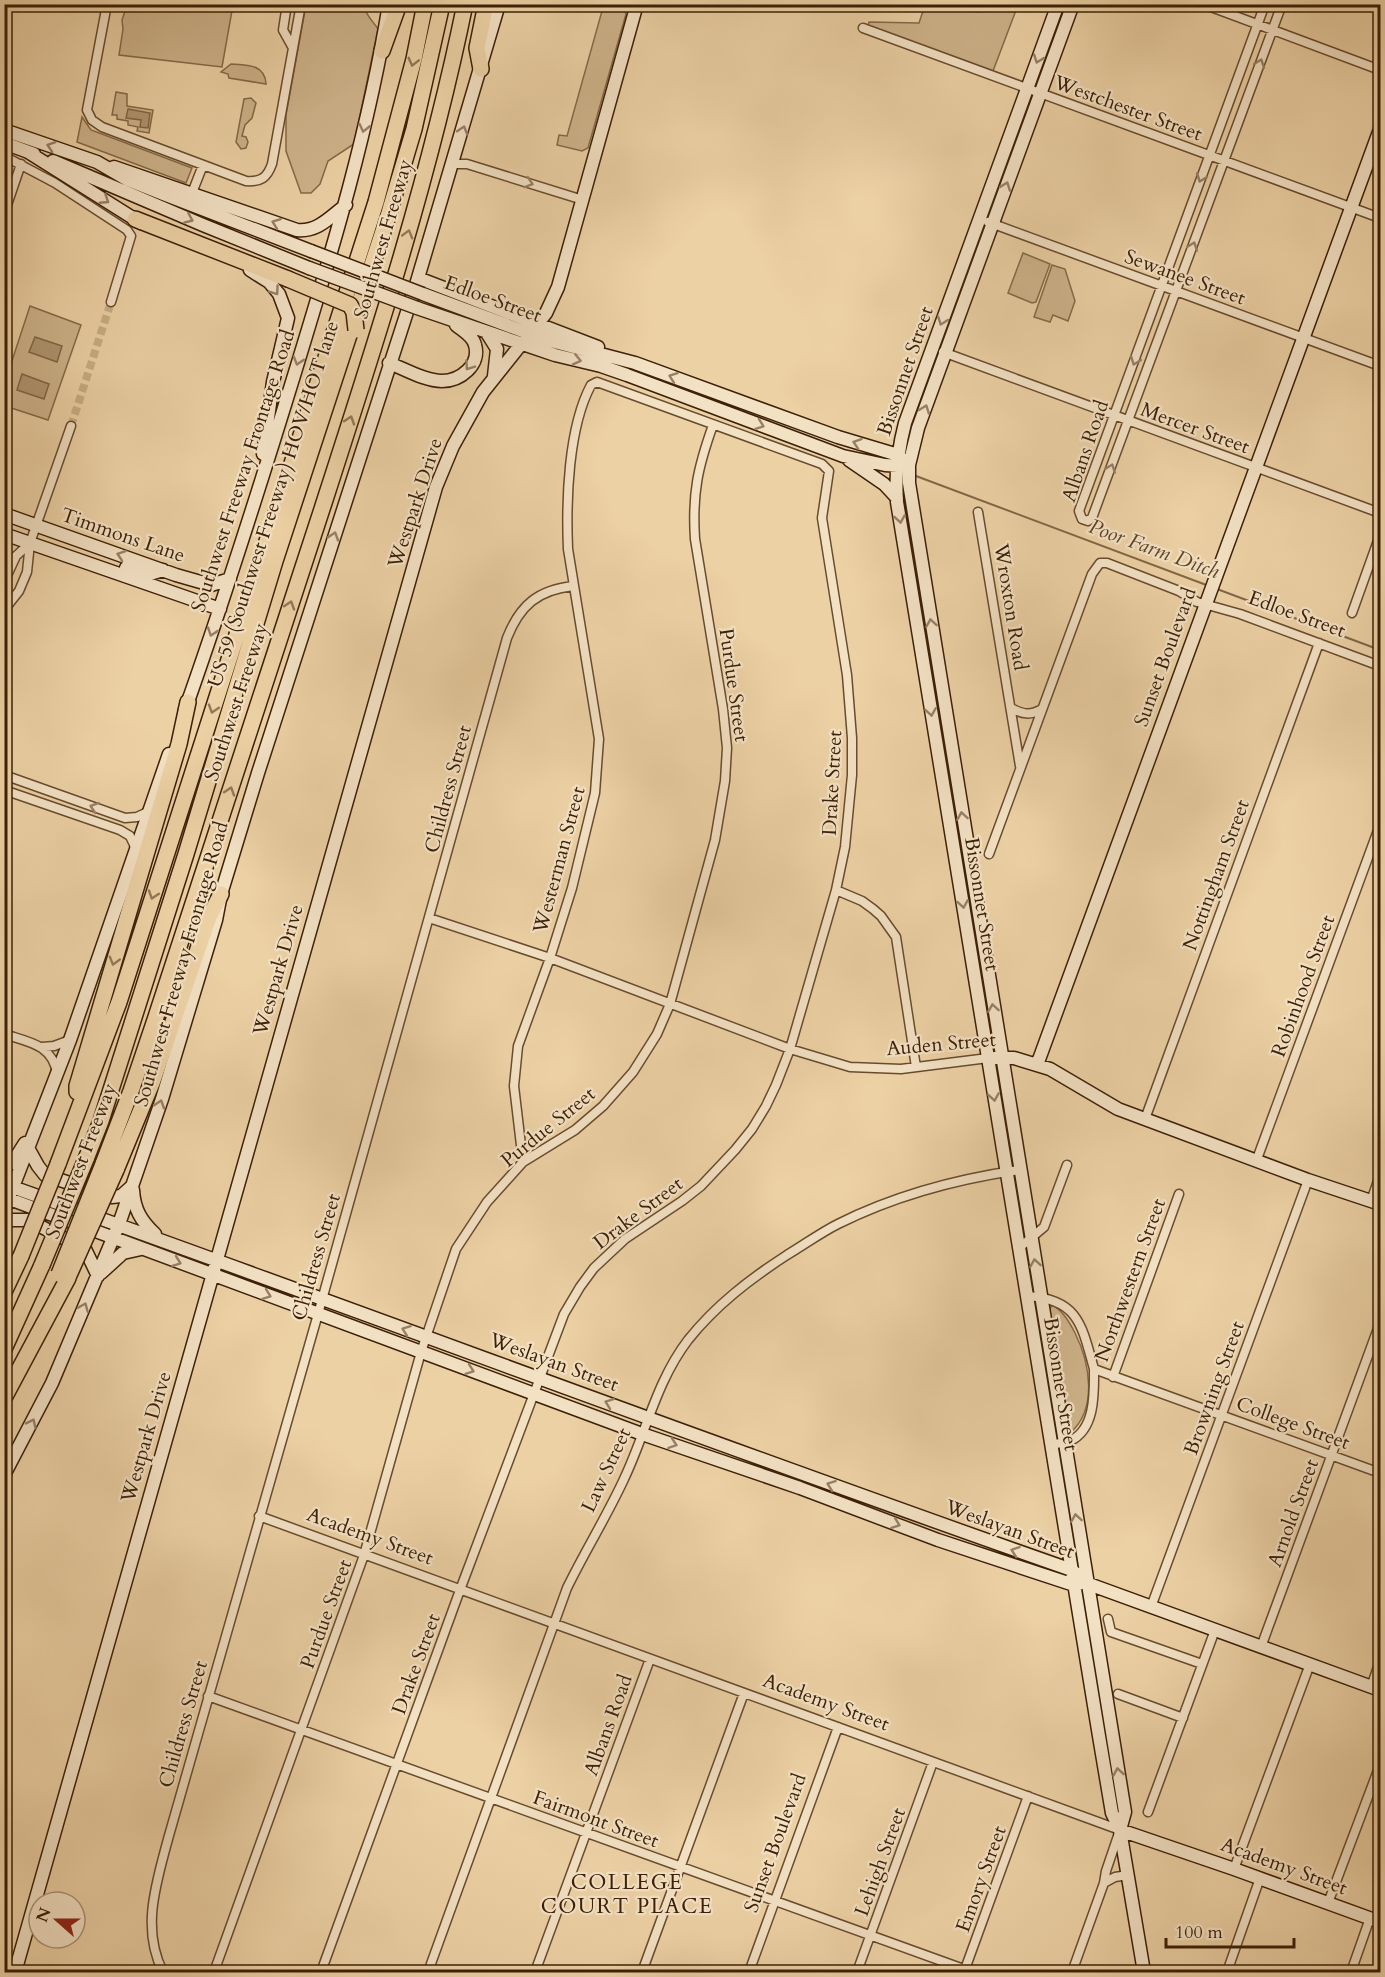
<svg xmlns="http://www.w3.org/2000/svg" width="1385" height="1977" font-family="Cardo,serif">
<style>
.green{fill:#ceb38a;stroke:#856a48;stroke-width:1.5}
.water{fill:#b0956f;stroke:#826645;stroke-width:1.5}
.lines{fill:none;stroke-linecap:round;stroke-linejoin:round}
.stream{stroke:#826645;stroke-width:2}
.street-tunnel{stroke:#c9ae85;stroke-width:8;stroke-dasharray:8 4;stroke-linecap:butt}
.street-casing{stroke:#684c2e;stroke-width:11}
.secondary-casing{stroke:#3c2007;stroke-width:15}
.highway-casing{stroke:#3c2007;stroke-width:18}
.street{stroke:#f3e1c4;stroke-width:8}
.secondary{stroke:#f3e1c4;stroke-width:12}
.highway{stroke:#ecd1a5;stroke-width:15}
.secondary-bridge-casing{stroke:#3c2007;stroke-width:15;stroke-linecap:butt}
.highway-bridge-casing{stroke:#3c2007;stroke-width:18;stroke-linecap:butt}
.secondary-bridge{stroke:#f3e1c4;stroke-width:12}
.highway-bridge{stroke:#ecd1a5;stroke-width:15}
.oneway{stroke:#988066}
.oneway2{stroke:#947856}
.labels{text-anchor:middle;dominant-baseline:central;stroke-width:4.5;stroke-linejoin:round;paint-order:stroke}
.street-label{font-size:20px;fill:#3c2007;stroke:#f3e1c4}
.water-label{font-size:21px;font-style:italic;fill:#5f4326;stroke:#f3e1c4}
.neighbourhood-label{font-size:21px;letter-spacing:1.5px;fill:#3c2007;stroke:#f3e1c4}
</style>
<rect width="100%" height="100%" fill="#ecd1a5"/>
<filter id="stains"><feTurbulence type="fractalNoise" baseFrequency=".00333" numOctaves="4"/><feColorMatrix values="0 0 0 0 .2 0 0 0 0 .09 0 0 0 0 .02 0 0 0 .5 -.17"/></filter>
<radialGradient id="worn" r=".72"><stop offset=".6" stop-color="#630" stop-opacity="0"/><stop offset="1" stop-color="#630" stop-opacity=".3"/></radialGradient>
<path class="green" d="M127,5H233L222,67L119,55L123,29L122,20Z
M306,5H365C365,15 373,21 378,29L354,144L328,161L320,184L311,193H301L286,151V115Z
M593,5H605L624,10L626,14L588,148L582,151L557,145L559,135L567,136L602,11L595,8L591,11Z
M925,5H959C978,20 997,5 1018,5L993,71L868,26L869,22L919,23Z
M231,64C247,65 265,64 266,84L229,78L228,74L221,72Z
M116,92L127,94V106L153,110L149,133L137,131L138,127L128,125V121L117,119V115H112Z
M251,98L256,103L252,118L245,125L242,136L246,137L248,142L246,148L241,149L236,142L244,99Z
M82,117L91,130L192,168L186,183L77,142Z
M1023,253L1050,264L1036,302L1032,303L1008,293Z
M1052,265L1065,269L1075,301L1068,321L1053,315L1050,322L1034,317Z
M30,306L81,325L48,420L5,406V382Z
M1052,1305C1063,1310 1070,1323 1075,1333C1090,1363 1098,1409 1070,1433H1067L1047,1314Z"/>
<path class="water" d="M128,109L150,113L148,128L140,127L141,120L126,118Z
M35,337L62,346L57,362L29,352Z
M22,374L49,384L44,399L17,390Z"/>
<g class="lines">
<path class="stream" d="M916,476L1209,586
M1217,589L1380,650"/>
<path class="street-tunnel" d="M71,426L111,302"/>
<g class="street-casing">
<path id="street" d="M107,4L87,110L92,120L102,127L246,181C261,182 267,178 272,164L301,4
M287,4L283,30L293,48
M1203,4L1380,70
M1265,4L1079,511L1082,519L1088,521L1092,518L1282,4
M863,28L1380,218
M4,156L55,183L127,230L131,236L111,302
M453,164H467L583,200
M192,193L203,165
M4,214L21,164
M988,222L1380,366
M943,352L1380,513
M978,512L1020,766
M4,582L16,556L30,543
M4,610L19,591L27,572L30,543L71,426
M1352,613L1380,535
M1011,708C1022,714 1030,716 1042,709
M4,775L125,818L137,817L150,811
M4,790L120,830L130,836L136,849
M989,854L1092,574L1100,563H1107L1179,591L1197,602L1240,614L1380,666
M836,890L862,901L873,909L881,916L896,937L916,1067
M429,918L550,958L790,1049L850,1067L901,1069L988,1058
M4,1034C28,1042 52,1044 57,1073
M42,1047L54,1046L70,1040
M1145,1119L1319,643
M1257,1159L1380,825
M1371,1201L1380,1175
M1019,1248L1044,1227L1067,1165
M1027,1296C1079,1299 1082,1326 1094,1369L1380,1473
M1113,1377L1179,1194
M1052,1445C1057,1443 1065,1443 1070,1441C1096,1429 1094,1392 1094,1369
M259,1516L1120,1830L1106,1871L1104,1883L1072,1972
M1151,1607L1308,1180
M1108,1619L1111,1632L1202,1664
M1261,1647L1380,1323
M1371,1687L1380,1661
M1118,1694L1183,1718
M208,1696L972,1972
M1148,1812L1215,1630
M1234,1869L1310,1664
M1104,1883L1115,1877L1128,1875
M1328,1903L1380,1765
M163,1972C141,1929 156,1884 168,1839L318,1314L507,638C520,605 538,590 573,586
M214,1972L364,1555L421,1352L456,1249L487,1202L523,1162L575,1130L603,1106L633,1072L657,1034L670,1004L715,840L725,781L727,748L723,709L695,539C692,493 698,467 713,425
M321,1972L460,1590L564,1314L580,1287L594,1268L625,1239L682,1201L701,1186L735,1150L752,1129L766,1106L776,1085L790,1049L836,890L845,847L852,775V738L847,675L822,518L829,471L822,464L597,382L591,385C568,428 566,501 568,549L599,739L595,793L572,888L550,958L518,1046L514,1086L523,1162
M428,1972L567,1588C585,1551 607,1516 624,1479C646,1433 656,1382 688,1340C716,1305 750,1279 787,1255C804,1245 820,1233 838,1224C894,1196 957,1179 1019,1170
M535,1972L650,1659
M642,1972L744,1693
M749,1972L838,1727
M857,1972L933,1762
M964,1972L1028,1796
M1227,1972L1260,1878
M1351,1972L1370,1918"/>
</g>
<g class="secondary-casing">
<path id="secondary" d="M1058,4L905,423C898,450 895,475 897,502L1099,1736L1112,1813L1120,1830L1144,1972
M1073,4L918,428L909,465V483L1125,1812L1120,1830
M4,130L97,162L128,180L163,194L311,251
M4,143L34,154
M28,152L141,223
M53,161L203,225L309,268
M114,167L297,230C318,232 330,217 346,205
M250,270L269,282L279,294L288,318L273,382L263,454
M418,278L598,347
M423,294L547,340L635,363L838,437L898,455L904,460
M417,308L555,355L601,366L627,375L843,456L885,465L902,466
M487,333L497,349L494,376
M389,363C405,369 425,381 442,381C460,381 481,365 475,345C473,336 463,331 456,325
M849,460L884,484L897,498
M4,514L176,575L211,585L230,579
M4,534L220,609
M126,568L150,574L163,570
M185,710C225,597 261,483 296,369C333,248 369,129 389,4
M994,1058H1014L1050,1069L1118,1109L1308,1180L1380,1204
M1037,1065L1380,129
M28,1148L38,1166L45,1175L112,1197L121,1196L131,1187
M4,1167L13,1162L25,1143
M4,1184C361,1311 715,1445 1072,1570L1086,1583L1380,1690
M133,1190C134,1209 141,1221 155,1234
M4,1197L642,1434L800,1488L938,1540L1074,1585L1079,1584
M4,1210L70,1040L169,754
M4,1223L12,1220H28L85,1249L98,1276
M101,1273L123,1253L141,1249
M4,1475L52,1383L119,1224L162,1099L216,920L221,894L258,773L418,278L499,4
M1120,1830L1234,1869L1380,1922
M15,1972L436,487L453,446L483,392L546,313L558,287L637,4"/>
</g>
<g class="highway-casing">
<path id="highway" d="M382,51L399,4
M481,69L477,48L486,4
M135,219L288,279
M77,1092V1086L179,744L188,702
M86,1159L101,1121L186,854L275,561L389,213L414,129L442,4
M58,1164L119,1002L376,202L414,59L425,4
M103,1164L131,1091L154,1023C210,851 266,680 322,509C376,342 430,176 465,4
M116,1170L152,1083L209,917L221,894
M4,1292L21,1256
M4,1349L42,1265
M4,1398L68,1278"/>
</g>
<use href="#street" class="street"/>
<use href="#secondary" class="secondary"/>
<use href="#highway" class="highway"/>
<g class="secondary-bridge-casing">
<path id="secondary-bridge" d="M311,251L423,294
M309,268L417,308"/>
</g>
<g class="highway-bridge-casing">
<path id="highway-bridge" d="M288,279L350,305L354,312L356,330
M21,1256L58,1164
M42,1265L86,1159
M59,1274L103,1164
M69,1275L116,1170"/>
</g>
<use href="#secondary-bridge" class="secondary-bridge"/>
<use href="#highway-bridge" class="highway-bridge"/>
</g>
<defs><path id="oneway-chevron" d="M-2-3.5L2.5 0L-2 3.5" fill="none" stroke-width="1.6" stroke-linecap="round" stroke-linejoin="round" transform="scale(1.5)"/></defs>
<g class="oneway">
<use href="#oneway-chevron" transform="translate(1038 59) rotate(110)"/>
<use href="#oneway-chevron" transform="translate(1260 63) rotate(-70)"/>
<use href="#oneway-chevron" transform="translate(364 128) rotate(103)"/>
<use href="#oneway-chevron" transform="translate(463 130) rotate(-73)"/>
<use href="#oneway-chevron" transform="translate(51 146) rotate(-161)"/>
<use href="#oneway-chevron" transform="translate(1201 178) rotate(110)"/>
<use href="#oneway-chevron" transform="translate(529 183) rotate(18)"/>
<use href="#oneway-chevron" transform="translate(1006 186) rotate(-70)"/>
<use href="#oneway-chevron" transform="translate(105 200) rotate(33)"/>
<use href="#oneway-chevron" transform="translate(189 219) rotate(23)"/>
<use href="#oneway-chevron" transform="translate(276 223) rotate(-160)"/>
<use href="#oneway-chevron" transform="translate(1193 246) rotate(-70)"/>
<use href="#oneway-chevron" transform="translate(275 291) rotate(55)"/>
<use href="#oneway-chevron" transform="translate(942 321) rotate(110)"/>
<use href="#oneway-chevron" transform="translate(577 360) rotate(13)"/>
<use href="#oneway-chevron" transform="translate(298 361) rotate(107)"/>
<use href="#oneway-chevron" transform="translate(1135 361) rotate(110)"/>
<use href="#oneway-chevron" transform="translate(469 366) rotate(125)"/>
<use href="#oneway-chevron" transform="translate(673 377) rotate(-160)"/>
<use href="#oneway-chevron" transform="translate(925 409) rotate(-70)"/>
<use href="#oneway-chevron" transform="translate(760 425) rotate(20)"/>
<use href="#oneway-chevron" transform="translate(857 443) rotate(-161)"/>
<use href="#oneway-chevron" transform="translate(1111 468) rotate(-69)"/>
<use href="#oneway-chevron" transform="translate(900 519) rotate(81)"/>
<use href="#oneway-chevron" transform="translate(334 536) rotate(-72)"/>
<use href="#oneway-chevron" transform="translate(121 555) rotate(-161)"/>
<use href="#oneway-chevron" transform="translate(931 623) rotate(-99)"/>
<use href="#oneway-chevron" transform="translate(212 632) rotate(109)"/>
<use href="#oneway-chevron" transform="translate(931 712) rotate(81)"/>
<use href="#oneway-chevron" transform="translate(94 807) rotate(-161)"/>
<use href="#oneway-chevron" transform="translate(962 816) rotate(-99)"/>
<use href="#oneway-chevron" transform="translate(963 904) rotate(81)"/>
<use href="#oneway-chevron" transform="translate(993 1008) rotate(-99)"/>
<use href="#oneway-chevron" transform="translate(994 1097) rotate(81)"/>
<use href="#oneway-chevron" transform="translate(160 1104) rotate(-72)"/>
<use href="#oneway-chevron" transform="translate(177 1262) rotate(20)"/>
<use href="#oneway-chevron" transform="translate(1035 1263) rotate(-99)"/>
<use href="#oneway-chevron" transform="translate(267 1295) rotate(20)"/>
<use href="#oneway-chevron" transform="translate(84 1307) rotate(-67)"/>
<use href="#oneway-chevron" transform="translate(406 1330) rotate(-160)"/>
<use href="#oneway-chevron" transform="translate(470 1370) rotate(20)"/>
<use href="#oneway-chevron" transform="translate(609 1403) rotate(-160)"/>
<use href="#oneway-chevron" transform="translate(32 1423) rotate(-64)"/>
<use href="#oneway-chevron" transform="translate(673 1444) rotate(19)"/>
<use href="#oneway-chevron" transform="translate(831 1485) rotate(-160)"/>
<use href="#oneway-chevron" transform="translate(1076 1518) rotate(-99)"/>
<use href="#oneway-chevron" transform="translate(896 1524) rotate(21)"/>
<use href="#oneway-chevron" transform="translate(1015 1551) rotate(-161)"/>
<use href="#oneway-chevron" transform="translate(1118 1772) rotate(-99)"/>
</g>
<g class="oneway2">
<use href="#oneway-chevron" transform="translate(413 62) rotate(104)"/>
<use href="#oneway-chevron" transform="translate(408 234) rotate(-74)"/>
<use href="#oneway-chevron" transform="translate(350 420) rotate(-72)"/>
<use href="#oneway-chevron" transform="translate(290 605) rotate(-72)"/>
<use href="#oneway-chevron" transform="translate(213 709) rotate(108)"/>
<use href="#oneway-chevron" transform="translate(230 791) rotate(-72)"/>
<use href="#oneway-chevron" transform="translate(153 895) rotate(108)"/>
<use href="#oneway-chevron" transform="translate(114 961) rotate(106)"/>
</g>
<g class="labels">
<g class="street-label">
<text transform="translate(1128 108) rotate(20)">Westchester Street</text>
<text transform="translate(383 239) rotate(-74)">Southwest Freeway</text>
<text transform="translate(1185 277) rotate(20)">Sewanee Street</text>
<text transform="translate(493 299) rotate(20)">Edloe Street</text>
<text transform="translate(905 371) rotate(-71)">Bissonnet Street</text>
<text transform="translate(1195 428) rotate(20)">Mercer Street</text>
<text transform="translate(1085 451) rotate(-71)">Albans Road</text>
<text transform="translate(243 471) rotate(-72)">Southwest Freeway Frontage Road</text>
<text transform="translate(415 503) rotate(-72)">Westpark Drive</text>
<text transform="translate(273 504) rotate(-72)">US 59 (Southwest Freeway) HOV/HOT lane</text>
<text transform="translate(123 535) rotate(19)">Timmons Lane</text>
<text transform="translate(1011 607) rotate(81)">Wroxton Road</text>
<text transform="translate(1297 614) rotate(20)">Edloe Street</text>
<text transform="translate(1165 657) rotate(-70)">Sunset Boulevard</text>
<text transform="translate(734 685) rotate(82)">Purdue Street</text>
<text transform="translate(236 702) rotate(-72)">Southwest Freeway</text>
<text transform="translate(832 783) rotate(-87)">Drake Street</text>
<text transform="translate(448 789) rotate(-75)">Childress Street</text>
<text transform="translate(559 860) rotate(-75)">Westerman Street</text>
<text transform="translate(1216 875) rotate(-70)">Nottingham Street</text>
<text transform="translate(982 904) rotate(81)">Bissonnet Street</text>
<text transform="translate(181 964) rotate(-74)">Southwest Freeway Frontage Road</text>
<text transform="translate(278 970) rotate(-74)">Westpark Drive</text>
<text transform="translate(1303 986) rotate(-70)">Robinhood Street</text>
<text transform="translate(941 1044) rotate(-5)">Auden Street</text>
<text transform="translate(548 1127) rotate(-39)">Purdue Street</text>
<text transform="translate(81 1161) rotate(-69)">Southwest Freeway</text>
<text transform="translate(638 1213) rotate(-37)">Drake Street</text>
<text transform="translate(316 1257) rotate(-74)">Childress Street</text>
<text transform="translate(1130 1280) rotate(-70)">Northwestern Street</text>
<text transform="translate(554 1362) rotate(20)">Weslayan Street</text>
<text transform="translate(1061 1384) rotate(81)">Bissonnet Street</text>
<text transform="translate(1214 1388) rotate(-70)">Browning Street</text>
<text transform="translate(1293 1423) rotate(20)">College Street</text>
<text transform="translate(146 1437) rotate(-74)">Westpark Drive</text>
<text transform="translate(606 1470) rotate(-65)">Law Street</text>
<text transform="translate(1293 1513) rotate(-70)">Arnold Street</text>
<text transform="translate(1010 1529) rotate(20)">Weslayan Street</text>
<text transform="translate(370 1536) rotate(20)">Academy Street</text>
<text transform="translate(326 1614) rotate(-70)">Purdue Street</text>
<text transform="translate(416 1664) rotate(-70)">Drake Street</text>
<text transform="translate(826 1702) rotate(20)">Academy Street</text>
<text transform="translate(183 1724) rotate(-74)">Childress Street</text>
<text transform="translate(608 1725) rotate(-70)">Albans Road</text>
<text transform="translate(596 1819) rotate(20)">Fairmont Street</text>
<text transform="translate(775 1843) rotate(-70)">Sunset Boulevard</text>
<text transform="translate(880 1862) rotate(-70)">Lehigh Street</text>
<text transform="translate(1284 1866) rotate(20)">Academy Street</text>
<text transform="translate(981 1879) rotate(-70)">Emory Street</text>
</g>
<g class="water-label">
<text transform="translate(1154 549) rotate(20)">Poor Farm Ditch</text>
</g>
<g class="neighbourhood-label">
<text x="627" y="1882">COLLEGE<tspan x="627" dy="24">COURT PLACE</tspan></text>
</g>
</g>
<rect width="1385" height="1977" fill="none" stroke="#ecd1a5" stroke-width="24"/>
<rect x="6" y="6" width="1373" height="1965" fill="none" stroke="#3c2007" stroke-width="3"/>
<rect x="12" y="12" width="1361" height="1953" fill="none" stroke="#3c2007" stroke-width="1.5"/>
<g transform="translate(57 1920) rotate(291)"><circle r="28" fill="#f3e1c4" stroke="#aa9478" stroke-width="1.5"/>
<path d="M0-4.5L10 22L0 15L-10 22Z" fill="#8f2418"/>
<text y="-9" font-size="16" font-weight="bold" text-anchor="middle" fill="#3c2007">N</text>
</g>
<path d="M1166 1938v9h128v-9" fill="none" stroke="#3c2007" stroke-width="3"/>
<text x="1175" y="1938" font-size="18" fill="#3c2007" stroke="#f3e1c4" stroke-width="4.5" paint-order="stroke">100 m</text>
<rect width="100%" height="100%" filter="url(#stains)"/>
<rect width="100%" height="100%" fill="url(#worn)"/>
</svg>
